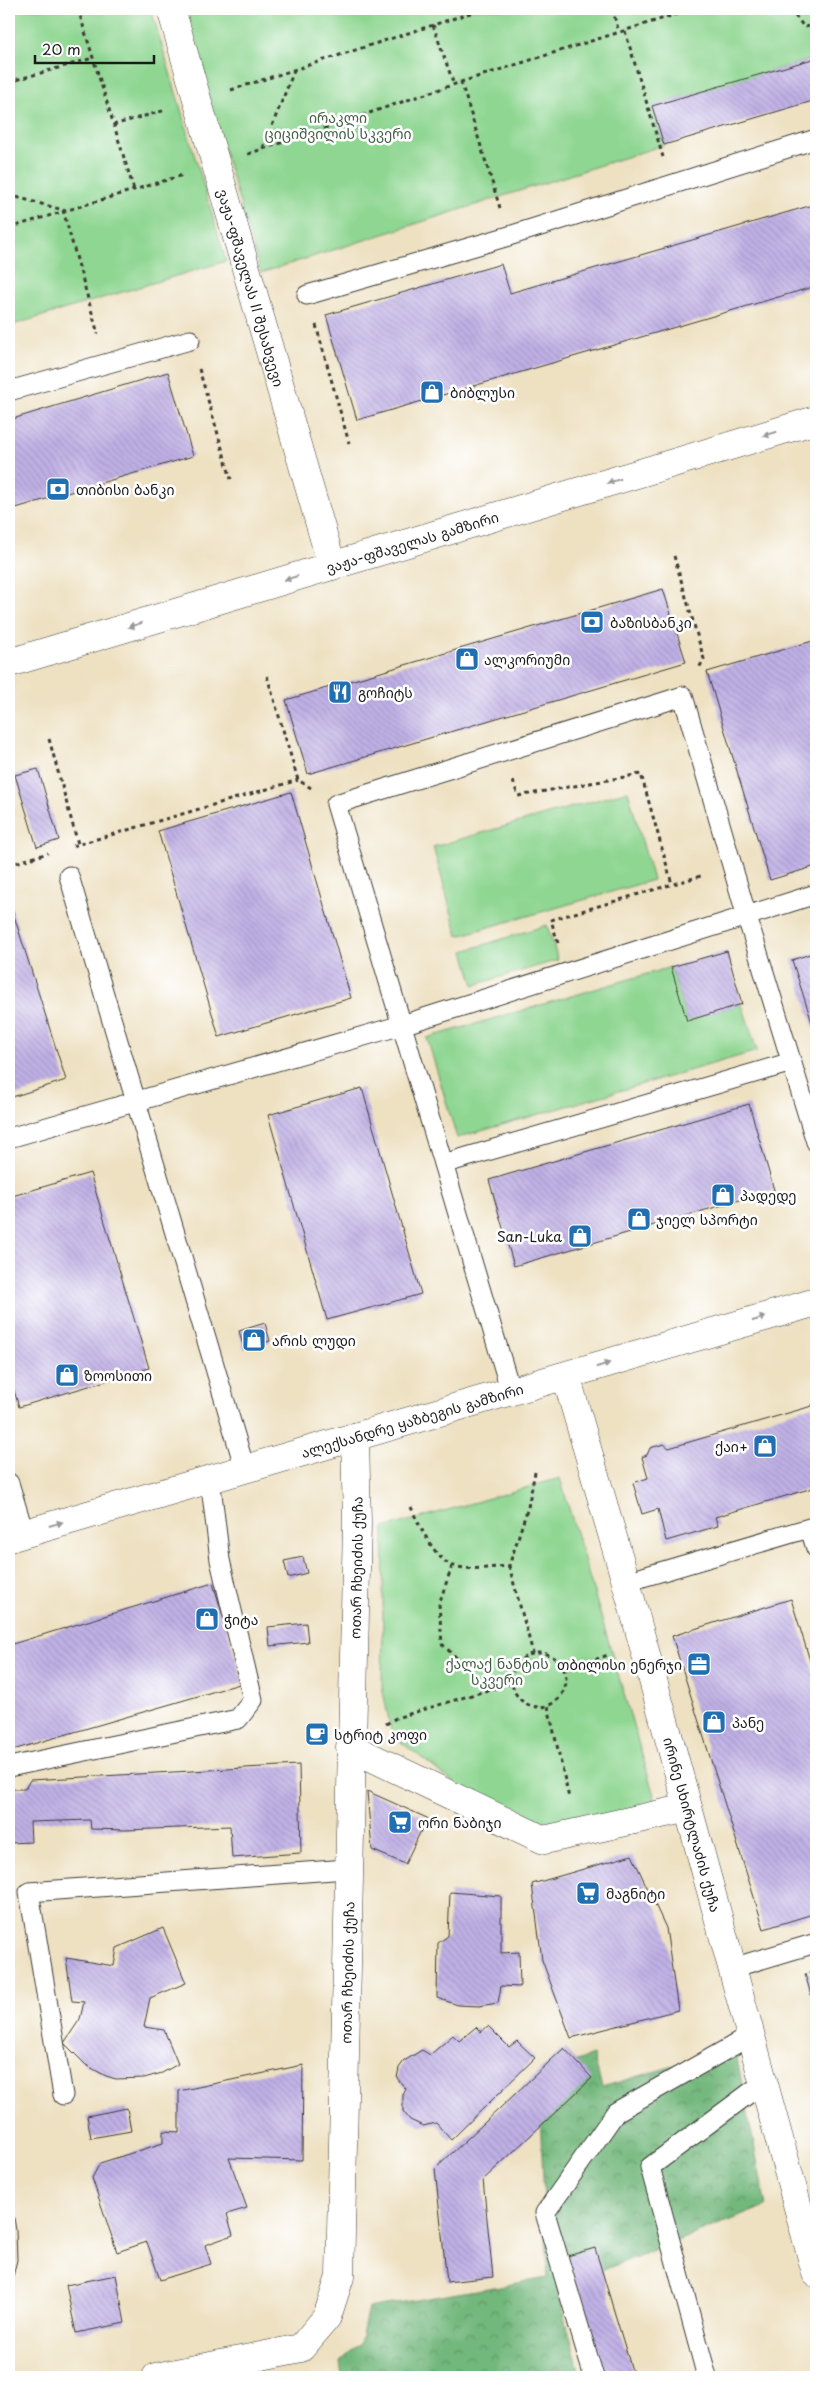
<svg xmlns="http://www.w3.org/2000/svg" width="825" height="2386" font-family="'Playpen Sans','Noto Sans Georgian',sans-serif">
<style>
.forest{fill:url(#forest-crowns);stroke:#476a4c}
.park{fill:#8ed691;stroke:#557956}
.building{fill:url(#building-back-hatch)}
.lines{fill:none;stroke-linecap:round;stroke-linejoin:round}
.service-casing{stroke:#3c3a35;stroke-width:21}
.minor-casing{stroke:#3c3a35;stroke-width:29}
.primary-casing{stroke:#3c3a35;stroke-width:29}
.path{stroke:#3c3a35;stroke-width:3;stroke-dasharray:4 4;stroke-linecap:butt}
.service{stroke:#fff;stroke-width:19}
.minor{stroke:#fff;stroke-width:28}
.primary{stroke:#fff;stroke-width:28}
.oneway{fill:#999}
.labels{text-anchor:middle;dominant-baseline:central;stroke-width:5;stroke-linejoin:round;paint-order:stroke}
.park-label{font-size:14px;fill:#445d45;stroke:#fff}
.street-label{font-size:14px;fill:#1c1c1c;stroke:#fff}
.poi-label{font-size:14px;fill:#1c1c1c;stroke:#fff;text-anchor:start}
</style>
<defs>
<pattern id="forest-crowns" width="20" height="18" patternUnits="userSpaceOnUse" patternTransform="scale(1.25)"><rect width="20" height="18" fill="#72b77b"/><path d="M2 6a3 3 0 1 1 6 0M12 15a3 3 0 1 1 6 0" fill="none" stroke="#5d9464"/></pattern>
<pattern id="building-back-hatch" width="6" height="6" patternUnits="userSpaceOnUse" patternTransform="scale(1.25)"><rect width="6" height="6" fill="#bfb0e5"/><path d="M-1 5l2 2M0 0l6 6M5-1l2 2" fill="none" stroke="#a497c4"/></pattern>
</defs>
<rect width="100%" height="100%" fill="#fff"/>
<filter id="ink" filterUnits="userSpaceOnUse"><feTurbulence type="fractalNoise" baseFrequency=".02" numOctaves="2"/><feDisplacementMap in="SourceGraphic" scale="10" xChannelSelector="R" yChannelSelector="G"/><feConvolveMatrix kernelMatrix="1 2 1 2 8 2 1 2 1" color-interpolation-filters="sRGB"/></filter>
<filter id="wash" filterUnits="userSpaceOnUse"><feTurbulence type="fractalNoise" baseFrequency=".0096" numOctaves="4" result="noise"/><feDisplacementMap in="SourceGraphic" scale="20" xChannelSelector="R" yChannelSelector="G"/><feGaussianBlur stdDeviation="1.12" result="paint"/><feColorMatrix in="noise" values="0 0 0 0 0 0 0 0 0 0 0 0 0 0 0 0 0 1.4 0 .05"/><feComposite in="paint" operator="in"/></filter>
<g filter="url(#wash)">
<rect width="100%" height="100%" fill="#eee1c2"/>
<path class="forest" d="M735,2048L766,2206L557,2288L581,2377H342L340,2362L360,2344L368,2308L548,2278L538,2075L593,2055L602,2087Z"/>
<path class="park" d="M9,9H151L226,261L9,326Z
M181,9H816V58L653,106L664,145L261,273Z
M628,791L653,880L458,936L433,847Z
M547,925L558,960L474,985L464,951Z
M671,967L687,1020L742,1004L757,1051L457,1138L427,1038Z
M560,1478L658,1809L553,1828L467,1793L392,1735L382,1687L384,1528Z"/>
<g id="blocks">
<path class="building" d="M816,58V100L664,145L652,106Z
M816,204V286L357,420L326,315L501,264L510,293Z
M168,372L193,456L9,510V420Z
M663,589L686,662L308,774L286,700Z
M816,640V866L770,880L707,672Z
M38,769L59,840L37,847L15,775Z
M291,792L351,998L219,1037L158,831Z
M9,900L66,1080L9,1098Z
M727,951L742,1004L687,1021L671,967Z
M816,952V1035L792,960Z
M362,1088L421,1294L327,1320L268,1115Z
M749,1104L774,1190L514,1266L489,1180Z
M90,1173L149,1368L19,1407L9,1374V1197Z
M265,1323L270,1341L244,1349L239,1331Z
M815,1397H816V1487L715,1517L718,1526L666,1541L658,1509L642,1514L633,1483L648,1478L642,1457L647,1455L650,1448L664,1444L669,1448L812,1406Z
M303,1557L307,1573L288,1578L284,1561Z
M213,1583L243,1683L9,1751V1645Z
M791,1599L816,1680V1913L764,1929L672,1636Z
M306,1623L308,1642L270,1646L268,1627Z
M299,1765L301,1853L232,1858L230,1826L126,1830L91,1829L90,1820L30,1822L31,1842L9,1843V1789H25L30,1780Z
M367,1791L427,1818L405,1864L372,1850Z
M632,1855L666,1928L678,2010L571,2038L542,1960L532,1884Z
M450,1892L501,1896V1953L519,1952L520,1987L501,1986L498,2003L479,2006L458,2005L437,1998L438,1943L448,1936Z
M163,1928L186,1983L150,1998L144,2027L164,2030L178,2064L162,2073L144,2078L116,2079L106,2076L86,2065L64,2043L80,2019L84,2002L72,2001L66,1958L114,1966L117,1948Z
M816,1971V2012L805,1974Z
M488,2026L509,2047L517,2041L535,2058L451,2140L436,2123L423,2126L410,2120L403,2111V2095L406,2089L397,2078L399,2068L404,2061L422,2050L430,2055L453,2035L459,2041L476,2027L481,2032Z
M564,2048L592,2078L483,2180L493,2277L447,2282L435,2169Z
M303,2065L302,2160L229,2158L247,2208L227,2214L233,2235L205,2245L211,2264L160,2280L147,2242L117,2252L92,2178L100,2163L163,2143V2131L179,2132V2091Z
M127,2108L131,2131L91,2138L87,2116Z
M9,2200H11L16,2230L17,2260L9,2293Z
M595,2248L634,2377H601L564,2257Z
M116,2275L125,2323L76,2333L66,2285Z"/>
</g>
</g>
<g filter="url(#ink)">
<use href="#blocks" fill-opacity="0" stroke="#3c3a35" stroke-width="1"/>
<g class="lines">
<g class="service-casing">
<path id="service" d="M307,295L509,236L816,139
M9,391L190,340
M69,876L245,1469
M9,1138L402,1025L816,894
M443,1164L792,1062
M511,1392L336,804L683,696L747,917L816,1142
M9,1483L24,1533
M810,1529L816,1548
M626,1582L816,1526
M9,1767L238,1719L253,1700L220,1560L210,1478
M732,1968L816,1943
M63,2095L29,1892L347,1869
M594,2377L545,2213L616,2112L750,2036
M707,2377L650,2167L763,2083"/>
</g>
<g class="minor-casing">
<g id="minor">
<path id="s1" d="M171,9L332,566"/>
<path id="s2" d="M566,1376L626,1582L816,2273"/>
<path d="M350,1747L544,1840L688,1808"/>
<path id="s3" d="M156,2377L301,2348L327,2317L340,2277L357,1523L355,1437"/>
</g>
</g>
<g class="primary-casing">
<g id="primary">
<path id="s4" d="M9,663L816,420"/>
<path id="s5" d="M9,1538L816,1302"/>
</g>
</g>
<path class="path" d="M78,9L134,190
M612,9L619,32
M790,9L804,27L816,25
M433,25L454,85
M625,31L663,157
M9,82L93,58
M461,82L500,208
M231,90L483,9
M113,125L166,110
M263,148L294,71
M248,154L461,82L693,9
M9,195L63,210L98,334
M9,228L183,175
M316,325L349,443
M199,369L231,479
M674,556L704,659L698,670
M267,676L298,780L311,788
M49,739L78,844
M513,781L518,796L641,774L672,884
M73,846L298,780
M9,865L48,853
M558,943L551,920L704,875
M411,1507C418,1523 436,1562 454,1566C471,1571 492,1567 509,1566L528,1507L535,1472
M452,1566L439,1604L442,1644L490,1690
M509,1566L533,1653
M512 1680a27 27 0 1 1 54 0a27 27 0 1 1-54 0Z
M565,1670L608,1655
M548,1706L569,1798
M386,1724L396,1718L511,1683"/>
<use href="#service" class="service"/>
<use href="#minor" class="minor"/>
<use href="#primary" class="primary"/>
</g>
<defs><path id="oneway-solid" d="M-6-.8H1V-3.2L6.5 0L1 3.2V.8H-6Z" transform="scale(1.25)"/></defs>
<g class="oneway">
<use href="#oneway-solid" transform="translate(770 434) rotate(163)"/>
<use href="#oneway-solid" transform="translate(614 481) rotate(163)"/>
<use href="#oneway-solid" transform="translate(291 578) rotate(163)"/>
<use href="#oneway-solid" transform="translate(135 625) rotate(163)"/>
<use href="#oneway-solid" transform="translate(759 1319) rotate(-17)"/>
<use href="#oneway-solid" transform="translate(603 1365) rotate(-17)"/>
<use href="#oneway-solid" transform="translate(56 1524) rotate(-16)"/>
</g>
</g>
<defs>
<g id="shop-square" transform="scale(1.25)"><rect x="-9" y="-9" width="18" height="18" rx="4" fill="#1f6fb2" stroke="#fff"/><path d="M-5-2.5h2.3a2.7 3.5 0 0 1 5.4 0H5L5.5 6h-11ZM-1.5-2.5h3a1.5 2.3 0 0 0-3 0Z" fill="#fff"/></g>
<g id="bank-square" transform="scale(1.25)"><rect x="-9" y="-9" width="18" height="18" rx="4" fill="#1f6fb2" stroke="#fff"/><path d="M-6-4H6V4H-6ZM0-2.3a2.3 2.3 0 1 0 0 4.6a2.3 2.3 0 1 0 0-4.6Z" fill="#fff"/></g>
<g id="restaurant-square" transform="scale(1.25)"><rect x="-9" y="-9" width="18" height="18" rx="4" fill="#1f6fb2" stroke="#fff"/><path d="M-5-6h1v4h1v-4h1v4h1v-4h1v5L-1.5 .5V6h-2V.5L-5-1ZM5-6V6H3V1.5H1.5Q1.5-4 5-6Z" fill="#fff"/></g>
<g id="office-square" transform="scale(1.25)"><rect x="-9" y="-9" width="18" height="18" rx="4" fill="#1f6fb2" stroke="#fff"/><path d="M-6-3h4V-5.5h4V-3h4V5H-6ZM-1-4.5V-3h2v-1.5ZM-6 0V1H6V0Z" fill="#fff"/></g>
<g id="cafe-square" transform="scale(1.25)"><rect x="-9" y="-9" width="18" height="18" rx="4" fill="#1f6fb2" stroke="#fff"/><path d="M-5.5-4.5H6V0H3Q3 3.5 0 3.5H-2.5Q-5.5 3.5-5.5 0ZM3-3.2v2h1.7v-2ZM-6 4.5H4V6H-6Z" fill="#fff"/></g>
<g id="supermarket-square" transform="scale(1.25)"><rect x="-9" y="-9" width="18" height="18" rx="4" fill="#1f6fb2" stroke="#fff"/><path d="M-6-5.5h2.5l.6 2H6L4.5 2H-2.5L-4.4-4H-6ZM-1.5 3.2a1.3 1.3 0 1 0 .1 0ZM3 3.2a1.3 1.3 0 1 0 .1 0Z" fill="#fff"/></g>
</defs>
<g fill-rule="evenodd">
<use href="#shop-square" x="432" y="392"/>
<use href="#bank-square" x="58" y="489"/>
<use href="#bank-square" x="592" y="622"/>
<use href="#shop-square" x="467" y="659"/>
<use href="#restaurant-square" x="340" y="692"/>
<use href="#shop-square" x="723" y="1195"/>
<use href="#shop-square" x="639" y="1219"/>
<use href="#shop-square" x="580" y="1236"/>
<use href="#shop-square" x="254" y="1340"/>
<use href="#shop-square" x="67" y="1375"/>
<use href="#shop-square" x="765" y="1446"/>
<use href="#shop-square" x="207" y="1619"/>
<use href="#office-square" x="699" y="1664"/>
<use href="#shop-square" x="714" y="1722"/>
<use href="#cafe-square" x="317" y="1734"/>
<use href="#supermarket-square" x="400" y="1822"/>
<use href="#supermarket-square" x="588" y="1893"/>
</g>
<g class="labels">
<g class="park-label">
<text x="338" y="117">ირაკლი<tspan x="338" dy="16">ციციშვილის სკვერი</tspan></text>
<text x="497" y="1663">ქალაქ ნანტის<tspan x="497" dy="16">სკვერი</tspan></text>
</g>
<g class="street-label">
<text stroke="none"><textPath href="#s1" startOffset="290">ვაჟა-ფშაველას II შესახვევი</textPath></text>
<text stroke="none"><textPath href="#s4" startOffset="421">ვაჟა-ფშაველას გამზირი</textPath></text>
<text stroke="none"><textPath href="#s5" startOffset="420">ალექსანდრე ყაზბეგის გამზირი</textPath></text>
<text stroke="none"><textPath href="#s3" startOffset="940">ოთარ ჩხეიძის ქუჩა</textPath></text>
<text stroke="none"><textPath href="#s2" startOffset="466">ირინე სხირტლაძის ქუჩა</textPath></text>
<text stroke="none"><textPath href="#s3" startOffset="535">ოთარ ჩხეიძის ქუჩა</textPath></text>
</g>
<g class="poi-label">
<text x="450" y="392">ბიბლუსი</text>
<text x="76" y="489">თიბისი ბანკი</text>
<text x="610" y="622">ბაზისბანკი</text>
<text x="484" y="659">ალკორიუმი</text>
<text x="358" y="692">გოჩიტს</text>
<text x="740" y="1195">პადედე</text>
<text x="656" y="1219">ჯიელ სპორტი</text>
<text x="562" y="1236" text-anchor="end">San-Luka</text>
<text x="272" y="1340">არის ლუდი</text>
<text x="84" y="1375">ზოოსითი</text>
<text x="748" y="1446" text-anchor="end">ქაი+</text>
<text x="224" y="1619">ჭიტა</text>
<text x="682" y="1664" text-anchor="end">თბილისი ენერჯი</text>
<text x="732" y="1722">პანე</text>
<text x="334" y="1734">სტრიტ კოფი</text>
<text x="418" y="1822">ორი ნაბიჯი</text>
<text x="606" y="1893">მაგნიტი</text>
</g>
</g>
<rect width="825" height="2386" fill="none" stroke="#fff" stroke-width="30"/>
<path d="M35 55v8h119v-8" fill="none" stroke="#1c1c1c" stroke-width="2.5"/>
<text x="42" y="55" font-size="15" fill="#1c1c1c" stroke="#ffffff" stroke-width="4" paint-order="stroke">20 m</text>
</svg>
